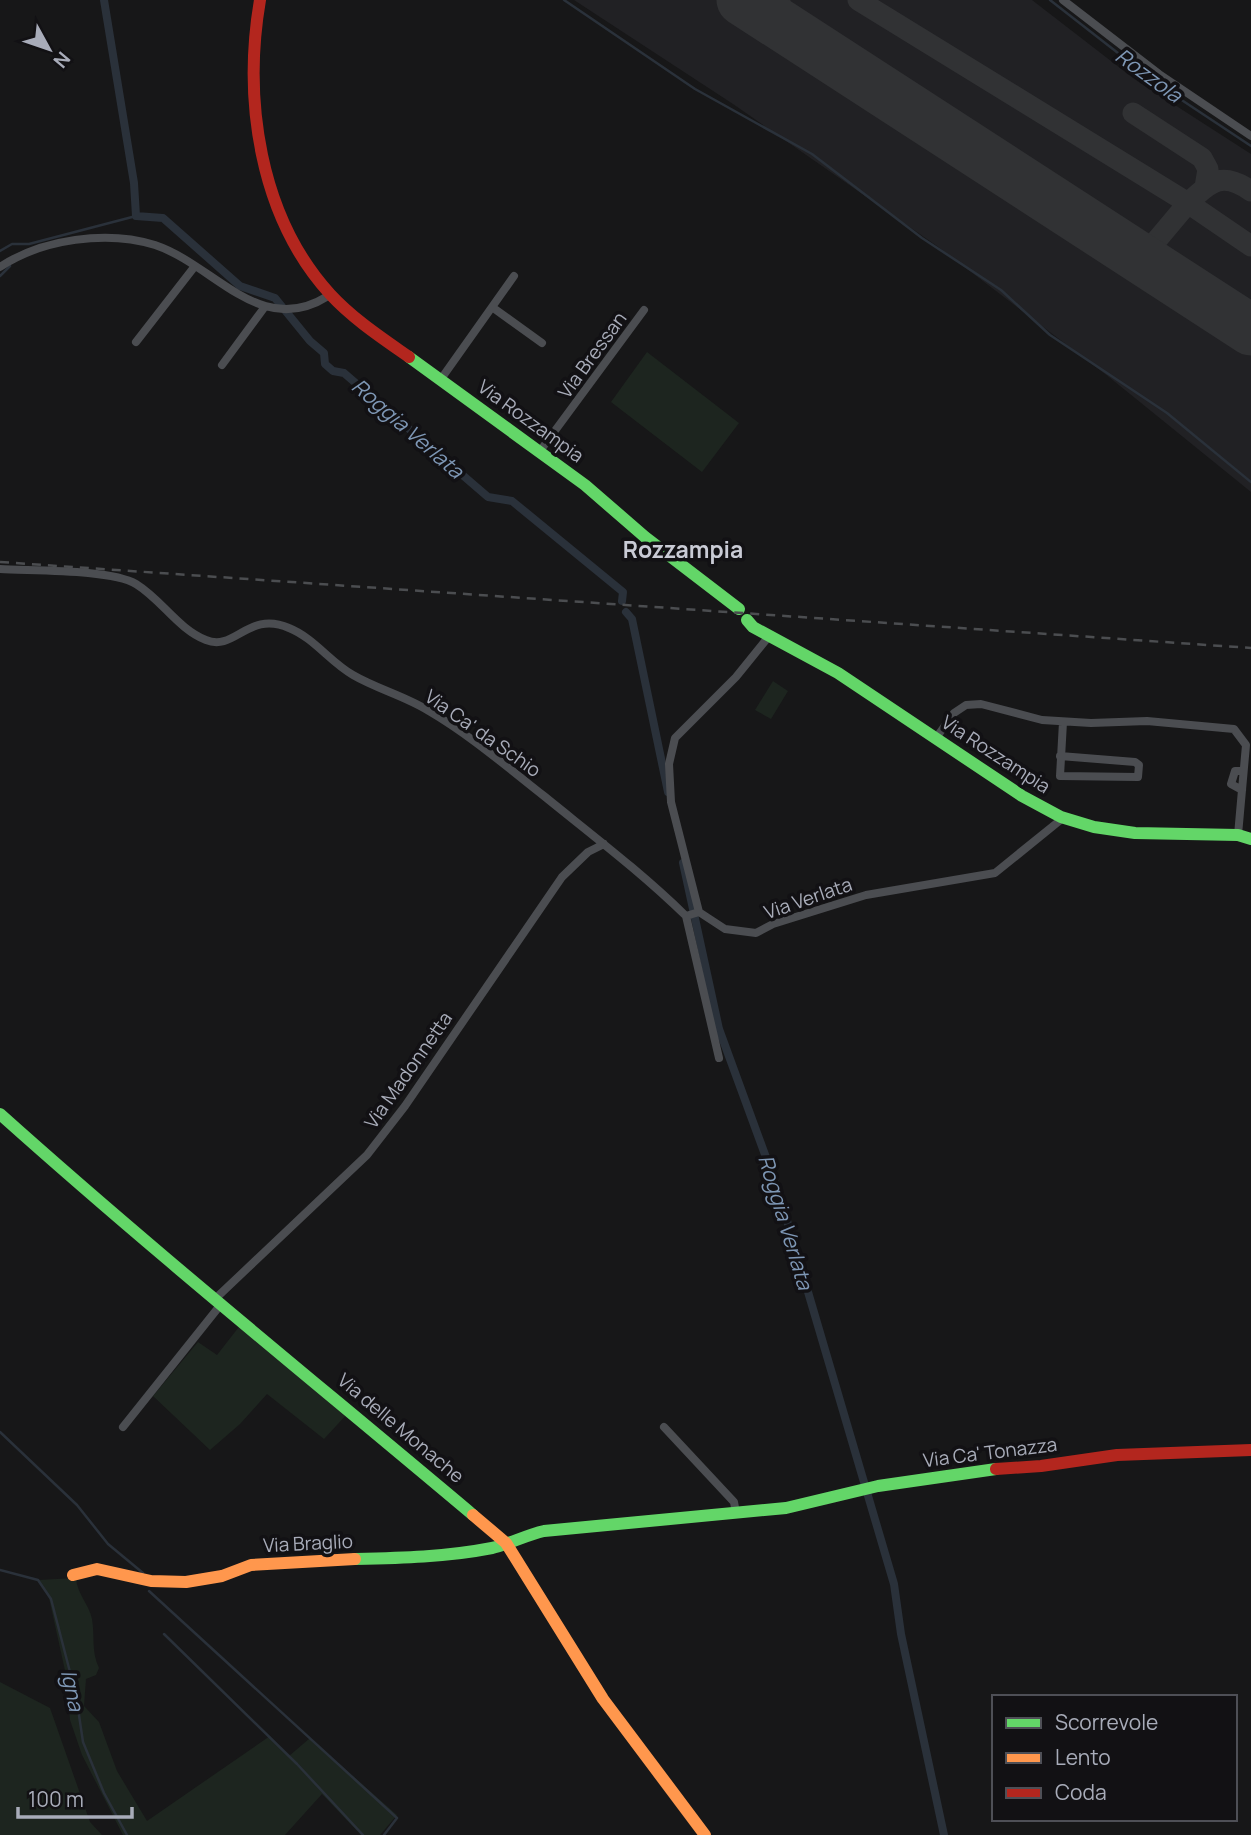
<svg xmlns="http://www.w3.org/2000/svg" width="1251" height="1835" font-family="Manrope,sans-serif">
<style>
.built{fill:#212124}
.green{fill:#1d251f}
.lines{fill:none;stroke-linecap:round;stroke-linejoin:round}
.stream{stroke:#2a313a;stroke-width:2.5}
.canal{stroke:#2a313a;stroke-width:8}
.taxiway{stroke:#313234;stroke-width:21}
.runway{stroke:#313234;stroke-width:51}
.street{stroke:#4b4d51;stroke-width:8}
.fast{stroke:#63d668;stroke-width:12}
.slow{stroke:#ff974d;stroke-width:12}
.jam{stroke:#b3261e;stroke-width:12}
.rail{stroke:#4b4d50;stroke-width:2.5;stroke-dasharray:9 7;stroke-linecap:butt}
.labels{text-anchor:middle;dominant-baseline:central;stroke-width:7;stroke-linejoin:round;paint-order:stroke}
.street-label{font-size:19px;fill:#a8acb9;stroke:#121114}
.water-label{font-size:21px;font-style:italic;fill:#7e97b5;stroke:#121114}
.quarter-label{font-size:23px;font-weight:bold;fill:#c9cbd5;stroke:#121114}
</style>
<rect width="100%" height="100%" fill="#171718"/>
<path class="built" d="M574,0H1032L1133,78L1251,154V492L1109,377L937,246L733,104Z"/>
<path class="green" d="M647,352L739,423L702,472L611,402Z
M773,681L788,691L771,719L755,710Z
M242,1323L349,1412L324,1439L267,1394L240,1424L210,1450L153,1396L198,1342L217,1355Z
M76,1578C77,1594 89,1604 92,1619C95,1637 91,1651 99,1668L96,1675L86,1679L84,1706L99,1722L117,1771L147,1821L270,1736L289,1756L310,1738L397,1815L380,1835H361L322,1794L285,1835H123L82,1755L70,1720L66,1675L49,1598L38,1580Z
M0,1682L50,1708L90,1822L102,1835H0Z"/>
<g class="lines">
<path class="stream" d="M564,0L695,89L812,154L922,238L1001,290L1050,335L1167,413L1251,482
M1050,0L1159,85L1251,146
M0,251L12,244H29L136,216
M0,276L10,266
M0,1432L77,1505L108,1544L143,1573
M0,1570L38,1580L51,1599L76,1695L83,1742L104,1793L127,1835
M149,1591L397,1818L384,1835
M164,1634L297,1764L363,1835"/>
<path class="canal" d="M104,0L134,183L136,216L163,218L240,286L275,298L310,341L324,353L325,364L333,371L344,373L488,497L512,501L623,592L622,601
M626,612L632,619L668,792
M683,863L719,1029L778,1190L894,1584L901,1634L944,1835"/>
<path class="taxiway" d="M780,0L779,11L787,29
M858,0L1188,203C1212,181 1222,171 1251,191
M1133,113L1202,158L1208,169L1205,187
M1151,247L1153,259L1161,272
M1125,249L1151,247L1188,203L1251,246"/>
<path class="runway" d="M742,0L1251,330"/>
<path class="street" d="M1063,0L1159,74L1251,136
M0,267C42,239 107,230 155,245C215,265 260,339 328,296
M492,307L542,343
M136,342L195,266
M222,365L264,308
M441,379L514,276
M540,451L644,310
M0,569C32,571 111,569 136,584C162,600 178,629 206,640C235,652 248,610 289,628C314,638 330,662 353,675C377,689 405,696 429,711C470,735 507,767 544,796C592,835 641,872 686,916L699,912
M770,635L736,677L675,738L669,764L671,802L699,912L725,929L756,933L773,924L866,895L995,873L1063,818
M936,738L954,713L966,705L981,704L1042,720L1091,723L1147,721L1234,729L1246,745L1238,835
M1060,756L1135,762L1139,765L1138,777L1060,776L1063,722
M1242,790L1231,784L1235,771H1243
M686,916L719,1058
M216,1298L367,1155L405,1106L562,877L588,852L604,844
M123,1427L222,1303
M664,1427L734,1502L736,1513"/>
<path class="fast" d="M409,357L585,485L645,537L739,609
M747,620L753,627L838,673L1022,796L1061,817L1094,827L1135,833L1238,835L1251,839
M0,1114C154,1252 315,1382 473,1515
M355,1559C401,1558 446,1557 492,1548C507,1545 526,1535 544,1531L786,1508L878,1486L996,1469"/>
<path class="slow" d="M473,1515L506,1543L603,1699L705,1835
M73,1575L97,1569L151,1581L186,1582L222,1576L251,1565L355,1559"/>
<path class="jam" d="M260,0C243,99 259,216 330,294C353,319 382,338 409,357
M996,1469L1041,1466L1117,1455L1251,1450"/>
<path class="rail" d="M0,562L1251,648"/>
</g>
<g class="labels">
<g class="street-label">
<text transform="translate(592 355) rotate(-54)">Via Bressan</text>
<text transform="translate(531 421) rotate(36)">Via Rozzampia</text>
<text transform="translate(483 733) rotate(35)">Via Ca' da Schio</text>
<text transform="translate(996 754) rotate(33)">Via Rozzampia</text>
<text transform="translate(808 898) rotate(-19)">Via Verlata</text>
<text transform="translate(408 1070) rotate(-55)">Via Madonnetta</text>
<text transform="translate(401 1428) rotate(40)">Via delle Monache</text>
<text transform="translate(990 1452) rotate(-7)">Via Ca' Tonazza</text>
<text transform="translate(308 1543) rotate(-3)">Via Braglio</text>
</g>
<g class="water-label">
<text transform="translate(1149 75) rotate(36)">Rozzola</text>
<text transform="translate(408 428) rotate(41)">Roggia Verlata</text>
<text transform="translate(786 1222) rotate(73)">Roggia Verlata</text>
<text transform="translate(73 1690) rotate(78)">Igna</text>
</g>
<g class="quarter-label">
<text x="683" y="549">Rozzampia</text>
</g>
</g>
<rect x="992" y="1695" width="245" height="126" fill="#121114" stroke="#4e4f56" stroke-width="2"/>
<rect x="1006" y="1718" width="35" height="10" fill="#63d668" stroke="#4e4f56" stroke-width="2"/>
<text x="1055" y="1730" font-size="21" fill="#a8acb9">Scorrevole</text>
<rect x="1006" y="1753" width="35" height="10" fill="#ff974d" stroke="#4e4f56" stroke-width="2"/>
<text x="1055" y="1765" font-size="21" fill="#a8acb9">Lento</text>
<rect x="1006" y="1788" width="35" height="10" fill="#b3261e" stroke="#4e4f56" stroke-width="2"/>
<text x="1055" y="1800" font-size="21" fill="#a8acb9">Coda</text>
<g transform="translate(49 49) rotate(130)" stroke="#121114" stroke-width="5" paint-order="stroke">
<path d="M0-5L12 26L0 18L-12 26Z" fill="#a8acb9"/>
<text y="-10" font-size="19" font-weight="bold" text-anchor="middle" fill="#a8acb9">N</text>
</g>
<path d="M18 1807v10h114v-10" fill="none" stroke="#a8acb9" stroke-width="3.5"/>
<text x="28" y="1807" font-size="21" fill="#a8acb9" stroke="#121114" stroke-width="5" paint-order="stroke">100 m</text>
</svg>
